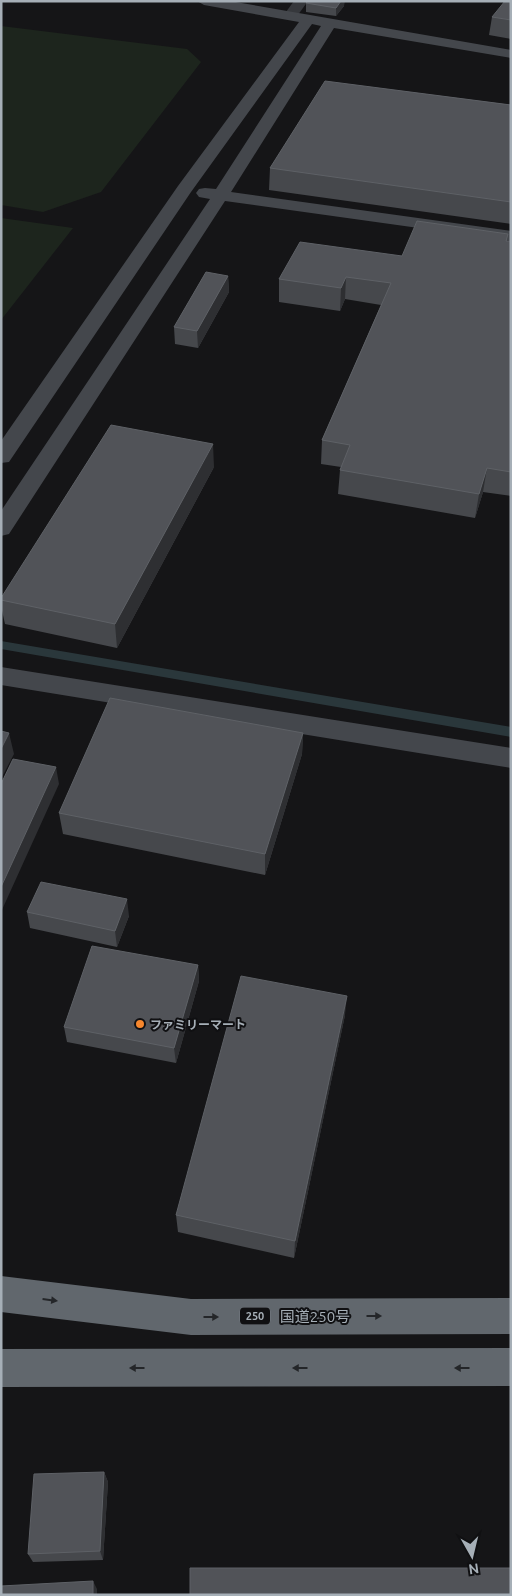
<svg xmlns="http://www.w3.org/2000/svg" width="512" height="1596" font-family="Ubuntu,'Noto Sans JP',sans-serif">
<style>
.green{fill:#1d251d}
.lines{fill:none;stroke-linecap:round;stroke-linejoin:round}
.stream{fill:#2a373b;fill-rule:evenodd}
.street{fill:#36383c;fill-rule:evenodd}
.secondary{fill:#44474c;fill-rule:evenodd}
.highway{fill:#61676d;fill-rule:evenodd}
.wall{fill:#46484c}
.shaded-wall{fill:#2e2f32}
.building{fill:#515358;stroke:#5e6166}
.oneway{fill:#242629}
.poi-dot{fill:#f7872d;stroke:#101012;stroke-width:2}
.labels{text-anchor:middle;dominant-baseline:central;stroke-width:4;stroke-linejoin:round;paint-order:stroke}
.shield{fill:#101012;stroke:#797f86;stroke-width:1}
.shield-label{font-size:11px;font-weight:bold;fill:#a6afb7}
.poi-label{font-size:12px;font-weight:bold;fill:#a6afb7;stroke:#101012;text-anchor:start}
.near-street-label{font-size:15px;fill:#a6afb7;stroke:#101012}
</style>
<rect width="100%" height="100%" fill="#151517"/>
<path class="green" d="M1,26L187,49L201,62L101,192L43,212L1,205Z
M1,218L73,228L1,320Z"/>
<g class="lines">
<path class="stream" d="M1,641L511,727V737L1,649Z"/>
<path class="street" d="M294,1H308L295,19H285L283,16Z"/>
<path class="secondary" d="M197,1H230L511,50V58L334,28L231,192L511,231V241L225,201L9,534L1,536V511L210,199L199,197L196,193L199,189L205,188L216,189L321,26L312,24L191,192L9,462L1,463V441L178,186L299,22L204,5Z
M1,667L511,748V768L1,685Z"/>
<path class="highway" d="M1,1276L191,1299L511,1298V1334L191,1335L1,1312Z
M511,1348V1386L1,1387V1349Z"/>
</g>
<path class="wall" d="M511,1V39L489,35L492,17Z
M306,3L344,6L336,16L306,12Z
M511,105V224L269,190L270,168Z
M508,234L507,241H511V496L483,492L475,518L338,494L340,470L341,467L321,464L322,440L381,305L345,299L340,311L279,302V279L402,256Z
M228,276L229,292L198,348L175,344L174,327Z
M214,467L117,648L5,624L1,606V598Z
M303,733L302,754L265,875L63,834L59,813Z
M27,912L129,916L117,947L30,928Z
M198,965L199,981L176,1063L67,1042L64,1027Z
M345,1015L294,1258L178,1232L176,1215Z
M104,1472L108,1482L103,1560L33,1562L28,1554Z"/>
<path class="shaded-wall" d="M341,1H345L344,6L336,16V8Z
M228,276L229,292L198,348L197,331Z
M346,277L345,299L340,311L341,288Z
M213,444L214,467L117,648L115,624Z
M487,468L483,492L475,518L479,494Z
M9,733L14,754L1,779V749Z
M303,733L302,754L265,875V854Z
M56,767L59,784L1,912V887Z
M127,899L129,916L117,947L115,931Z
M198,965L199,981L176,1063L174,1048Z
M347,996L345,1015L294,1258L295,1241Z
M104,1472L108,1482L103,1560L100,1551Z
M93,1581L97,1589V1595H93Z"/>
<path class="building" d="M308,1H341L336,8L306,3Z
M505,1H511V20L492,17Z
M325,81L511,105V202L270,168Z
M417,221L508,234L506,241H511V472L487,468L479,494L340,470L350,445L322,440L391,283L346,277L341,288L279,279L300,242L402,256Z
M206,272L228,276L197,331L174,327Z
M111,425L213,444L115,624L1,600V598Z
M110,698L303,733L265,854L59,813Z
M1,731L9,733L1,749Z
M13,759L56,767L1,887V784Z
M41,882L127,899L115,931L27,912Z
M92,946L198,965L174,1048L64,1027Z
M241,976L347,996L295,1241L176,1215Z
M104,1472L100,1551L28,1554L34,1474Z
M190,1568H511V1595H190Z
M93,1581V1595H1V1586Z"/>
<defs><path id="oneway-solid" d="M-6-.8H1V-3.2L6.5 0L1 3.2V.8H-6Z" transform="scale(1.25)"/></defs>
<g class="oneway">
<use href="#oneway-solid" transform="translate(50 1300) rotate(7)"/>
<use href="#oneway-solid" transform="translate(374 1316)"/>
<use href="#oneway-solid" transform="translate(211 1317)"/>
<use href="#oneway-solid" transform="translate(137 1368) rotate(-180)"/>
<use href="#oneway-solid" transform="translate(300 1368) rotate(180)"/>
<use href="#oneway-solid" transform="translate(462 1368) rotate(180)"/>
</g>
<circle class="poi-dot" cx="140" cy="1024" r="5"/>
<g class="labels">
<rect class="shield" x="240" y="1307.5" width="30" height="17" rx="4"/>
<g class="shield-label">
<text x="255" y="1316">250</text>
</g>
<g class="poi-label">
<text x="150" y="1024">ファミリーマート</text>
</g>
<g class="near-street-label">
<text x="315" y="1316">国道250号</text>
</g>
</g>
<rect width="512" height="1596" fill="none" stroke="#a6afb7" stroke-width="5"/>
<g transform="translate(472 1556) rotate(172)" stroke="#101012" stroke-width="4" paint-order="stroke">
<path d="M0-4L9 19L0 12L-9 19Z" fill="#a6afb7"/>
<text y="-8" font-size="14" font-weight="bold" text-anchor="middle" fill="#a6afb7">N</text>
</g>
</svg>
